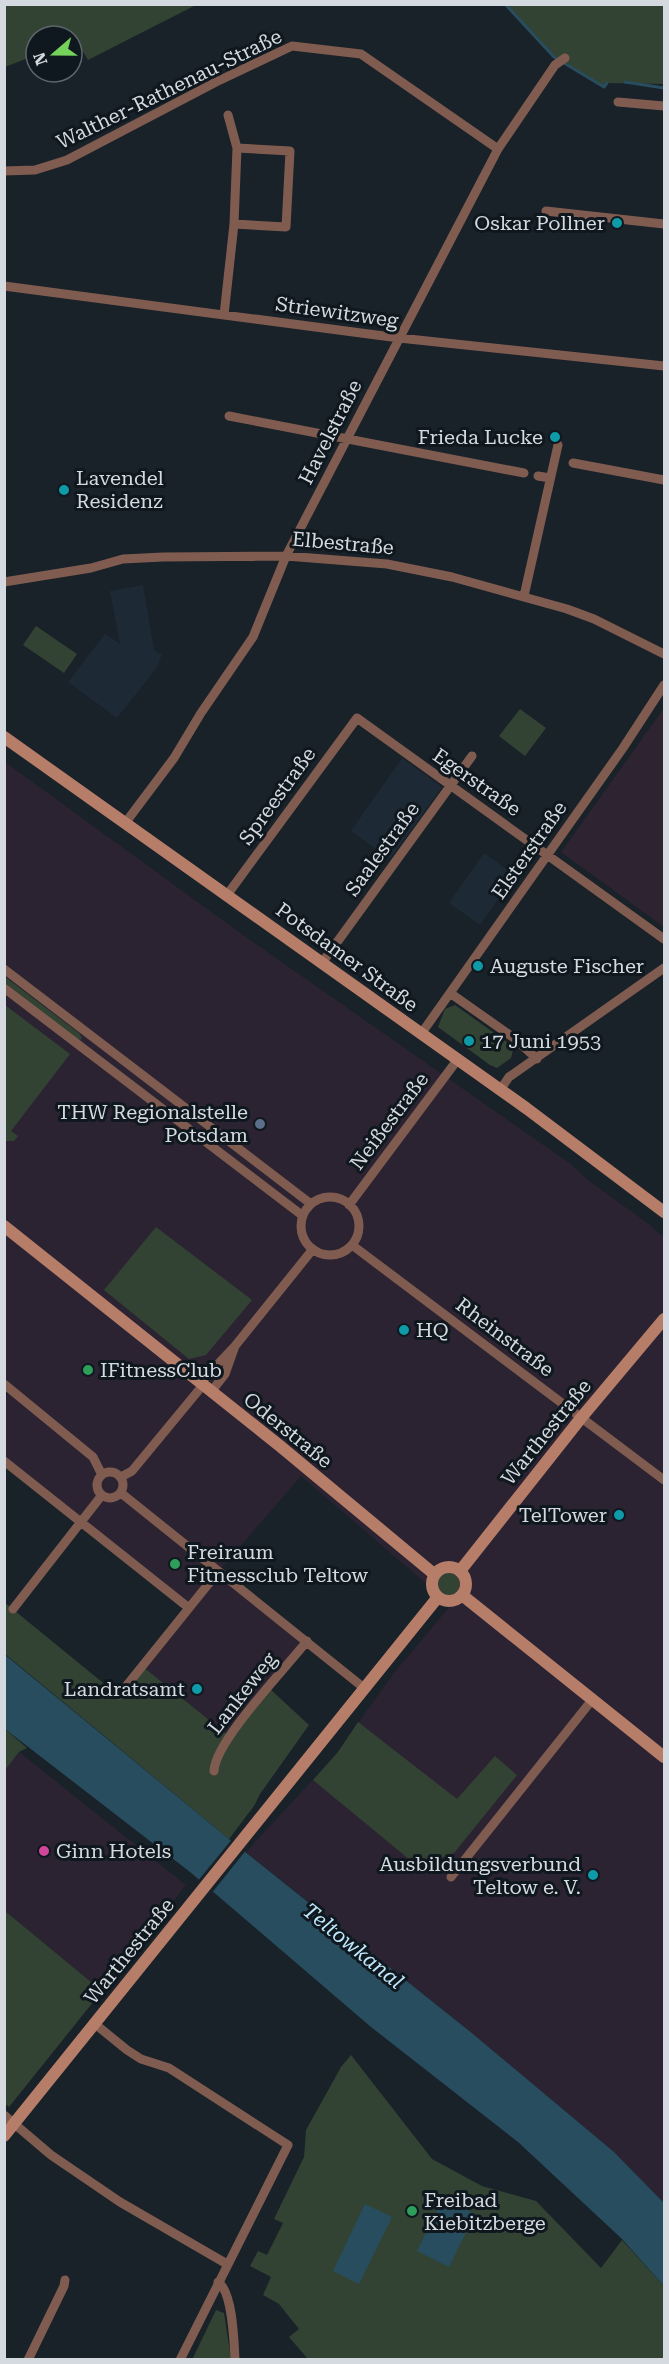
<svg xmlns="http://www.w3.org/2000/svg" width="669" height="2364" font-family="'Roboto Serif',serif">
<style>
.commercial{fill:#2c2332}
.built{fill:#1d2a36}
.education{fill:#2d2331}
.green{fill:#324333}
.water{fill:#274d5f}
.pier{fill:#192129}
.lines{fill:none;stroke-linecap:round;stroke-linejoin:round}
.stream{stroke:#274d5f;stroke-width:3}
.street{stroke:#7f5c4f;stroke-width:9}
.secondary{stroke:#b67e69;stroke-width:12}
.culture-dot{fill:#0f9aa8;stroke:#10181f;stroke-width:2}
.service-dot{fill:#5c6f8a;stroke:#10181f;stroke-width:2}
.leisure-dot{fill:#2e9e5b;stroke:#10181f;stroke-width:2}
.hotel-dot{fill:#d1479c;stroke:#10181f;stroke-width:2}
.labels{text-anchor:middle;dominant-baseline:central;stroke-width:6;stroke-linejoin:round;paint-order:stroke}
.street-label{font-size:20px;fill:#d4dadf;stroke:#10181f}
.poi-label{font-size:20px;fill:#d4dadf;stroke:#10181f;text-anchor:start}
.water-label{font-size:21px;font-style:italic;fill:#c0e8fd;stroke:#10181f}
</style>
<rect width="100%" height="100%" fill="#192129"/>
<path class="commercial" d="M5,762L243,935L572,1165L589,1181L650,1225L664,1238V2203L614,2152L473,2034L246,1852L333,1758L394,1673L451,1605L301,1476L218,1572L307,1641L229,1736L142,1666L189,1608L5,1461V1398L11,1390L4,1384Z
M19,1752L186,1885L102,1991L5,1911L4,1770Z"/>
<path class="built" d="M143,585L154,650L162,655L155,670L117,718L68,682L105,634L120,644L110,591Z
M402,758L442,787L390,859L351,831Z
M484,853L515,875L480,925L449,903Z"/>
<path class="education" d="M664,708V927L561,852Z"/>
<path class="green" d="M5,4H196V5L88,60L76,40L72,41V36H36V55L5,67Z
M505,5H664V84L607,83L604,87L554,57Z
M36,626L77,654L64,673L23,645Z
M520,709L546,728L525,756L499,736Z
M4,976L79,1033L82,1038L80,1040L75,1038L5,983Z
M5,1005L70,1054L11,1131L18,1136L14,1141H5Z
M455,1005L514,1047L511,1058L497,1068L490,1065L438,1027L445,1009Z
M156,1227L252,1300L206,1355L189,1359L104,1290Z
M436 1584a12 12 0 1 1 24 0a12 12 0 1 1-24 0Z
M4,1602L118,1695L142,1666L229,1736L269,1688L309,1725L260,1794L254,1806L229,1839L5,1654Z
M358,1722L457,1799L495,1756L517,1775L454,1853C440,1857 434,1862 427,1874L313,1780L338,1752Z
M5,1729L27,1748L19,1752L5,1770Z
M5,1911L102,1991L9,2107L4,2103Z
M351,2055L432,2159L482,2186L536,2201L601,2268L622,2240L664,2286V2359H305L307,2358L289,2337L299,2329L279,2304L263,2295L271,2277L250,2266L258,2251L267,2255L283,2223L274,2219L304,2157L306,2130L341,2067Z
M216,2310L224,2313L231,2359L192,2360Z"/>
<path class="water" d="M4,1654L229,1839L473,2034L614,2152L664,2203V2286L622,2239L518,2142L371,2027L190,1872L5,1729Z
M443,2198L475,2214L449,2267L417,2251Z
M365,2204L392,2217L359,2284L333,2271Z"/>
<path class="pier" d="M233,1838L247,1849L211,1894L197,1882Z"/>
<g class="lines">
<path class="stream" d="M505,4L554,57L604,87L607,83
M625,82L664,88"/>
<path class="street" d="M618,102L664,106
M4,171L35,170L67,160L216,82L292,46L361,54L498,149
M546,211L664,224
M234,224L286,227L290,151L237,148
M4,286L399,338L664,366
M224,315L234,224L237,148L228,115
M229,416L524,473
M573,463L664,480
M538,476L550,478
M4,582L91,568L123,559L163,557L286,556L387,564L452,577L567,609L594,619L664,654
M524,596L558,445
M126,822L174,758L201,713L253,637L286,556L498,149L555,65L565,58
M227,895L357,718L664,939
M322,963L472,756
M4,969L311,1204
M4,988L303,1216
M450,993L514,1038L537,1059
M421,1034L623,748L664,685
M500,1090L509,1077L664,968
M301 1226a29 29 0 1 1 58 0a29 29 0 1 1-58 0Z
M349,1205L458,1059
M352,1245L664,1480
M200,1383L235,1346L313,1249
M4,1384L93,1457L102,1475
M211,1392L225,1374L235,1346
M4,1461L189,1608
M97 1485a13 13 0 1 1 26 0a13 13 0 1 1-26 0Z
M121,1477L132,1471L203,1385
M121,1493L364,1688
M13,1609L102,1495
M119,1695L218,1572
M214,1771C215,1741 286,1668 307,1641
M451,1877L592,1700
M95,2024L127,2050L141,2059L169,2068L288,2145L180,2360
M4,2115L51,2155L120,2202L227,2264
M218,2282C233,2292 234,2342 235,2360
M28,2360L64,2286L65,2280"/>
<path class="secondary" d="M4,737L526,1108L664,1212
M4,1226L280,1446L434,1574
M432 1584a17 17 0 1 1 34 0a17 17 0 1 1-34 0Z
M460,1571L581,1418L664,1319
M462,1595L664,1757
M4,2136L438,1597"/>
</g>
<g class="culture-dot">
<circle cx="617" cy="223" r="6"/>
<circle cx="555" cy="437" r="6"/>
<circle cx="64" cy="490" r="6"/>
<circle cx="478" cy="966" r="6"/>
<circle cx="469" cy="1041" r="6"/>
<circle cx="404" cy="1330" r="6"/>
<circle cx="619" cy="1515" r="6"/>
<circle cx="197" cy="1689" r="6"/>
<circle cx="593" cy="1875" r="6"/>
</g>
<circle class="service-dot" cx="260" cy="1124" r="6"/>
<g class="leisure-dot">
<circle cx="88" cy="1370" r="6"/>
<circle cx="175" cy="1564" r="6"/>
<circle cx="412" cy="2211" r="6"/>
</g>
<circle class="hotel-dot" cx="44" cy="1851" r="6"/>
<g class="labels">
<g class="street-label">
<text transform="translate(169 89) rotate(-26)">Walther-Rathenau-Straße</text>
<text transform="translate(337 312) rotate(8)">Striewitzweg</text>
<text transform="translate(330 432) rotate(-63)">Havelstraße</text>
<text transform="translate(343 543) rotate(5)">Elbestraße</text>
<text transform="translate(477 782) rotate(35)">Egerstraße</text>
<text transform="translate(277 796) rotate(-54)">Spreestraße</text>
<text transform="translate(382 849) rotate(-54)">Saalestraße</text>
<text transform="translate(529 850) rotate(-55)">Elsterstraße</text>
<text transform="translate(347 957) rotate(36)">Potsdamer Straße</text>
<text transform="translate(389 1121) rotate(-53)">Neißestraße</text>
<text transform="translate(505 1337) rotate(37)">Rheinstraße</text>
<text transform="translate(288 1430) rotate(39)">Oderstraße</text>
<text transform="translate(546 1432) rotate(-51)">Warthestraße</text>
<text transform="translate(242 1693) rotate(-52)">Lankeweg</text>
<text transform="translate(129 1951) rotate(-51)">Warthestraße</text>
</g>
<g class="poi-label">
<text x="605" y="223" text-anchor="end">Oskar Pollner</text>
<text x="543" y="437" text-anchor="end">Frieda Lucke</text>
<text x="76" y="478">Lavendel<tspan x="76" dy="23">Residenz</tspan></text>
<text x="490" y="966">Auguste Fischer</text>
<text x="481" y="1041">17 Juni 1953</text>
<text x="248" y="1112" text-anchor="end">THW Regionalstelle<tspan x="248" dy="23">Potsdam</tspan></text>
<text x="416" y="1330">HQ</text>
<text x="100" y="1370">IFitnessClub</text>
<text x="607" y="1515" text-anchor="end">TelTower</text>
<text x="187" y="1552">Freiraum<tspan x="187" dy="23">Fitnessclub Teltow</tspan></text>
<text x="185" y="1689" text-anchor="end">Landratsamt</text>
<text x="56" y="1851">Ginn Hotels</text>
<text x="581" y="1864" text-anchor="end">Ausbildungsverbund<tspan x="581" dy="23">Teltow e. V.</tspan></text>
<text x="424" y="2200">Freibad<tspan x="424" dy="23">Kiebitzberge</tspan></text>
</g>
<g class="water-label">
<text transform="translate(353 1946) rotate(39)">Teltowkanal</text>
</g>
</g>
<rect width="669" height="2364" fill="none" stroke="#d4dadf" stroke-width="12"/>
<g transform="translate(54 54) rotate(250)"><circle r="28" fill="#10181f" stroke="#5e666c" stroke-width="1.5"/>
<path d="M0-4.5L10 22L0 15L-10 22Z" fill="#75d25b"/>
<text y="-9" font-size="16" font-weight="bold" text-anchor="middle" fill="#d4dadf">N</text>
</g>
</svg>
